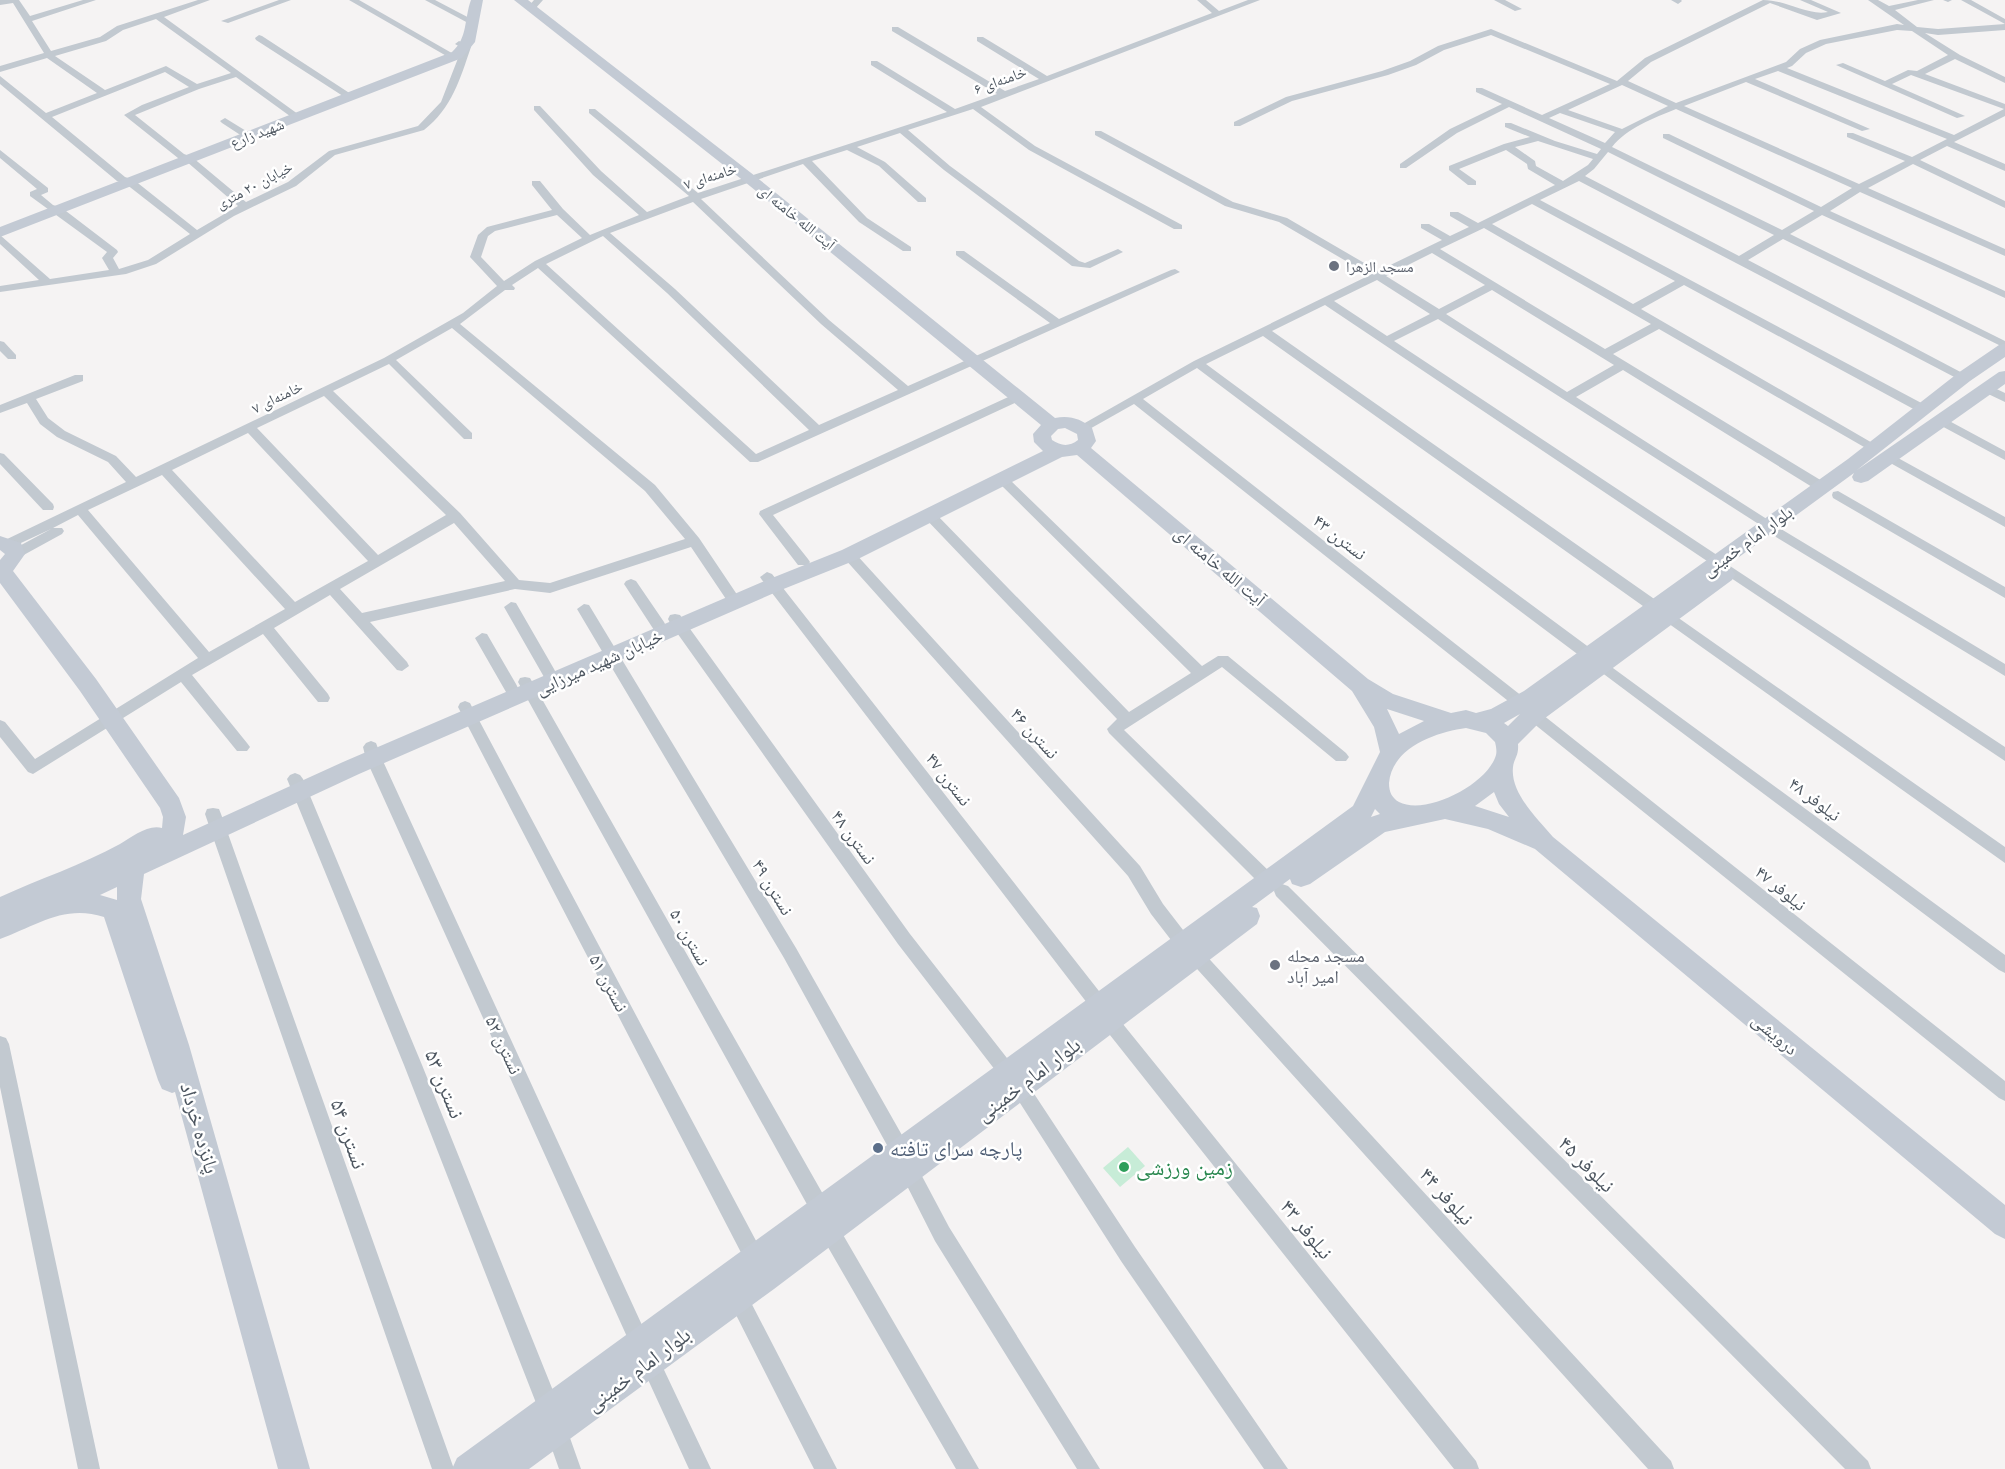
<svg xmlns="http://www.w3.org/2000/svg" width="2005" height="1469" font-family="'Public Sans','Noto Naskh Arabic',sans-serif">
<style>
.green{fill:#c7ecd7}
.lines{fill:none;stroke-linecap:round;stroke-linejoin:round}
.street{fill:#c2c9d0;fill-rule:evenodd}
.secondary{fill:#c3cad4;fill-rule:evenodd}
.worship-dot{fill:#6b7280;stroke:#fff;stroke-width:2}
.service-dot{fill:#5c6f8a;stroke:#fff;stroke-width:2}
.leisure-dot{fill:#2e9e5b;stroke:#fff;stroke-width:2}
.labels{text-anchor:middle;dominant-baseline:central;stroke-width:5;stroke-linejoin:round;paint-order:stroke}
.far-street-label{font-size:15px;fill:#4c555f;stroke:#fff}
.far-worship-label{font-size:15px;fill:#5b616d;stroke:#fff;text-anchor:start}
.street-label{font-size:18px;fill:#4c555f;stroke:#fff}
.worship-label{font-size:18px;fill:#5b616d;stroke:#fff;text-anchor:start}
.near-street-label{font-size:21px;fill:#4c555f;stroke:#fff}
.near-service-label{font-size:21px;fill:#4e5e75;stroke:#fff;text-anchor:start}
.near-leisure-label{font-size:21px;fill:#27864d;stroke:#fff;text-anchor:start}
</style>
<rect width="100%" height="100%" fill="#f5f3f3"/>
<path class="green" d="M1128,1147L1145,1166L1120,1187L1103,1168Z"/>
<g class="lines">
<path class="street" d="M0,0H19L30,16L83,0H96L32,21L51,51L100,37L117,26L198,0H210L164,17L302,117L294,119L236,77L199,89L135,115L184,154L192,157L246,202L288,182L329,151L418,126L441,102L462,48L455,44L459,41L471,47C460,79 452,108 424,130L335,155L296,186L234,216L156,264L126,274L0,292V286L39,280L0,244V235L50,279L109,270L102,258L107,252L30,196V192L37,189L0,158V150L48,188V192L41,195L53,205L62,208L117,250L118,252L113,258L119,269L148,260L190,234L126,184L117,181L0,84V76L46,113L97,93L47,58L0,72V66L44,53L13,3L0,5ZM156,19L231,73L197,84L166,66L105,90L55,56L106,41L123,30ZM165,72L189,87L142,105L124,115L178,158L186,161L238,206L197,230L134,180L125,177L52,117Z
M279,0H291L228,23L221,21Z
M349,0H359L457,56L450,58Z
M425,0H435L477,22L470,24Z
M534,0H543L535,9H529L528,7Z
M1197,0H1206L1219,11L1248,0H1260L981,107L1035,146L1182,225V229H1174L1029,150L973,109L908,130L950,166L1079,261L1085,263L1118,249L1123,252L1090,268L1072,266L944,170L900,133L857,147L885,162L926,198V202H918L879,166L847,150L812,161L867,218L911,247V251H903L859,222L803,164L701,199L829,320L908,386L1050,323L956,255V251H964L1059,319L1171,270L1175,269L1180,272L758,462H750L538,268L512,285L515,288L514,290H505L460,324L655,485L699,538L740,599L742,602L740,605H730L691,547L550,593L515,589L370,622L407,662L409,666L402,671L397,670L330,595L274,628L328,694L330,698L328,702H318L263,634L192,675L247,743L250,747L247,751H237L181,682L33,774L28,772L0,737V720L5,722L35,759L198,658L78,515L53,528H62L64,531L62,534L20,557H10L8,554L10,551L51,529L8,549L3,547L1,544L3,541L126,482L108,462L57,437L40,424L27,403L0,413V405L75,375H83V381L36,399L48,418L65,431L116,456L136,477L384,358L463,313L497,286L470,257L478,235L487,227L552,210L532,185V181H540L563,209L590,235L639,215L593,175L534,110V106H540L601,171L647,212L689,196L589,113V109H595L698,193L947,112L871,65V61H877L955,109L997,94L892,31V27H898L1005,91L1039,79L977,41V37H983L1047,76L1212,13ZM693,202L821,324L898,390L819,425L675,289L610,233ZM557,215L582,238L535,261L504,281L481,257L488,236L495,231ZM603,236L667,293L809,430L756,454L546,264ZM452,328L645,491L685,539L550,583L519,580L460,513L333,391L389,364L464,439H472V433L396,360ZM324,396L446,515L378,555L257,428ZM248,433L368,561L295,602L172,470ZM162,475L285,609L209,652L88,510ZM454,523L505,581L362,613L340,589Z
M1494,0H1505L1522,9L1515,11Z
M1671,0H1681L1682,1L1678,4Z
M1763,0C1787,0 1807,16 1828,12L1800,0H1811L1841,13L1817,20L1770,3L1651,62L1628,81L1676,103L1786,62L1800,49L1820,40L1897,24L1904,25L1868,0H1878L1889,6L1918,0H1934L1895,10L1917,27L1938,29L2005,24L1961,0H1971L2005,19V30L1938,35L1925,33L1960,55L2005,77V83L1955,59L1925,74L2005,104V116L1954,142L2005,164V171L1947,146L1920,160L2005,201V208L1913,164L1868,188L2005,249V256L1860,192L1830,211L2005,291V298L1822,215L1790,234L2005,341V348L1783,239L1748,260L1970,377L1968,380H1960L1579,181L1540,200L1927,406V412H1919L1684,285L1641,309L1881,448L1875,452L1871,451L1659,329L1613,354L1827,484L1828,487L1827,490H1817L1623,370L1576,397L1773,523L1775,526L1768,530L1438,319L1394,341L1723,559L1725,562L1723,565H1713L1325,305L1272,331L1660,603L1662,607L1660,611H1650L1263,336L1206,364L1594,651L1596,655L1594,659H1584L1197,368L1143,399L1527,700L1529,704L1527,708H1517L1134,404L1086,431H1078L1076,428L1194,361L1370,275L1279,222L1225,206L1095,135V131H1101L1233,202L1287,218L1378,271L1442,240L1421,228V224H1429L1450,236L1469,227L1450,216V212H1458L1478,223L1555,185L1528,169L1527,164L1506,150L1459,169L1476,181V185H1468L1449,170V166L1504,144L1530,137L1505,127V123H1511L1555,141L1597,154L1601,149L1509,107L1457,133L1406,168H1400V164L1450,129L1502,104L1476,92V88H1482L1542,115L1610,84L1491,35L1444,50L1416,65L1388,75L1292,101L1240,126H1234V122L1286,97L1382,71L1410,61L1438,46L1491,29L1617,81L1645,58ZM1897,30L1912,31L1948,55L1917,71L1908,70L1885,81L1843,63L1836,65L1957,118L1965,116L1892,84L1911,75L2004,109L1954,135L1787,68L1792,66L1806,53L1826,44ZM1778,71L1947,139L1912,157L1853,133H1847V137L1905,161L1859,184L1684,106L1746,82L1862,131L1870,129L1755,79ZM1622,85L1668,106L1622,129L1568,110ZM1676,109L1852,188L1821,207L1669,134H1663V138L1814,211L1782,230L1612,147C1627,128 1654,118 1676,109ZM1560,113L1615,132L1605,143L1549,118ZM1538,141L1593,159L1588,165L1563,181L1536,166L1535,161L1515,147ZM1608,152L1774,235L1739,256L1585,176L1594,169ZM1532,204L1675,281L1633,304L1492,224ZM1484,228L1651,324L1605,349L1440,249ZM1432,253L1485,285L1439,309L1386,276ZM1377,280L1430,314L1387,336L1334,301ZM1492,290L1614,365L1567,392L1446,314Z
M1943,0H1952L1948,2Z
M259,35L262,36L354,96L346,98L256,40L255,38Z
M225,118L251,134V138H245L222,123L220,121Z
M0,341L4,342L16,355V359H8L0,351Z
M1988,385L2005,393V402L1984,392V386Z
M1017,393L1021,394V400L773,515L808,559L810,562L808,565H798L759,514L760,511Z
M1940,416L2005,451V460L1936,423V417Z
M0,453L4,454L53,504L54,507L53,510H43L0,464Z
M1889,453L2005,517V527L1885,460L1883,457L1885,454Z
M1003,476L1007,477L1202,666L1218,656H1228L1346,753L1349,757L1346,761H1336L1222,667L1124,730L1275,877L1277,882L1275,887L1269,889L1263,887L1109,733L1107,729L1117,719L923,516L930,512L935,513L1129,712L1191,673L999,483L997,480L999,477Z
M1838,491L2005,587V598L1833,498L1832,495L1833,492Z
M1781,529L2005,664V676L1776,537L1774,534L1776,531Z
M849,550L854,552L1140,866L1163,904L1190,939L1192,944L1190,949L1184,951L1178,949L1151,914L1128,876L844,558L842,555Z
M1730,566L2005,747V761L1725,574L1723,571L1725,568Z
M767,572L772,574L1106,1000L1109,1006L1106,1012L1100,1014L1094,1012L762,580L760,577Z
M631,579L636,581L664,622L666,626L664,630H654L626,587L624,584L626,581Z
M511,602L516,603L554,669L556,673L554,677H544L504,607Z
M584,604L589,605L796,948L907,1144L909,1150L907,1156L900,1159L893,1156L784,958L577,609Z
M1670,612L2005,847V863L1665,621L1663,617Z
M675,614L680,615L910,934L1014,1067L1017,1073L1014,1079L1008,1081L1002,1079L898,944L670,623L668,619L670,615Z
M482,633L487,634L516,684L518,688L516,692H506L475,638Z
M1602,660L2005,955V973L1999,970L1597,669L1595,665L1597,661Z
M525,677L530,678L828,1203L831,1210L828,1217L821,1220L814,1217L518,682L520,678Z
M465,701L470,703L472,707L762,1252L765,1259L762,1266L755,1269L748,1266L458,707L460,703Z
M1533,709L1538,711L2005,1081V1101L1999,1098L1528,719L1526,715L1528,711Z
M371,741L376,743L382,759L647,1336L650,1343L647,1350L640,1353L633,1350L366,759L363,747L366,743Z
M295,773L300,775L303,779L422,1065L560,1408L556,1415L549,1419L542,1415L538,1408L404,1065L287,779L290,775Z
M213,808L219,809L221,814L454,1469H432L205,814L207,809Z
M1282,884L1288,886L1868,1461L1871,1469H1845L1276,896L1274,891L1276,886Z
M1195,948L1201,950L1671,1461L1674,1469H1648L1189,960L1186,955L1189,950Z
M1108,1011L1114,1013L1476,1461L1479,1469H1454L1102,1025L1099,1019L1102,1013Z
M0,1036L6,1038L9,1044L100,1469H78L0,1087Z
M1019,1077L1025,1080L1135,1247L1288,1469H1264L1121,1261L1013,1092L1010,1086L1013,1080Z
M908,1161L915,1163L949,1227L1100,1469H1077L935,1241L899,1170L901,1163Z
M828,1218L835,1221L979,1469H956L821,1235L818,1228L821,1221Z
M737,1286L744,1289L837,1469H814L730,1303L727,1296L730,1289Z
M649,1350L656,1353L711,1469H689L639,1360L642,1353Z
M556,1418L564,1421L581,1469H559L545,1429L548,1421Z"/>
<path class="secondary" d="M471,0H483L475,42L462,58L0,237V227L452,52C468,38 464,19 471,0Z
M514,0H528L755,176L1055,418C1070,415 1081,419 1092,428L1096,441L1091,448L1368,679L1393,694L1451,713L1466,710L1476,713L1491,709L1524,691L1848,459L1958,373L1999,345L2005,344V357L1970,381L1857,470L1999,372L2005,371V384L1868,481L1861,483L1854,481L1852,477L1854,473L1724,568L1732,570L1735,575L1732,580L1541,721L1518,744C1519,756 1514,758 1513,767C1510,793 1538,819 1553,837L2005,1205V1239L1995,1234L1535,849L1488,829L1445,819L1385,832L1310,884L1301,887L1292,884L1290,879L1252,907L1257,908L1260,916L1257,924L774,1289L529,1469H452L457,1458L1353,806L1380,752L1374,727L1352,691L1077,455L1062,457L856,560L781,590L359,774L144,874L141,899L189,1045L310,1469H278L175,1092L172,1093L162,1089L158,1080L104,917C64,904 36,926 0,939V897C39,879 82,865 120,844C132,837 148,824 162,828L163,817L160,808L80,691L0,583V560L5,554L0,550V536L21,543L25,554L13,571L96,679L179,798L186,817L183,835L343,762L767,580L842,550L1043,451L1034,442L1033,434L1041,425L745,182ZM1065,428L1077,434L1078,440C1069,447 1061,446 1052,440L1051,436L1058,429ZM1387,709L1424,721L1399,734ZM1520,714L1508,726L1504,723ZM1466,728L1486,733L1495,742C1496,746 1497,751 1496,755C1488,784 1426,816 1399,802C1392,798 1389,792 1389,783C1392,747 1437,732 1466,728ZM1494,792L1499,804L1509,817L1475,806ZM1375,809L1380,814L1371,817ZM117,887V900L100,895Z"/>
</g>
<g class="worship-dot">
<circle cx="1334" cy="266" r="6"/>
<circle cx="1275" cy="965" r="6"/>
</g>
<circle class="service-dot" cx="878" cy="1148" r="6"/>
<circle class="leisure-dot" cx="1124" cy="1167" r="6"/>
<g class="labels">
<g class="far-street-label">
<text transform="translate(1000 80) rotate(-20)">خامنه‌ای ۶</text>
<text transform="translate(257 133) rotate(-21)">شهید زارع</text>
<text transform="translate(710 176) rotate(-18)">خامنه‌ای ۷</text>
<text transform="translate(254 185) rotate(-28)">خیابان ۲۰ متری</text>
<text transform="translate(797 217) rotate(39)">آیت الله خامنه ای</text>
<text transform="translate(277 397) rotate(-26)">خامنه‌ای ۷</text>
</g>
<g class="far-worship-label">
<text x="1346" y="266">مسجد الزهرا</text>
</g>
<g class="street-label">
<text transform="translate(1340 537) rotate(38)">نسترن ۴۳</text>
<text transform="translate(1747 541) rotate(-36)">بلوار امام خمینی</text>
<text transform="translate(1220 566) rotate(40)">آیت الله خامنه ای</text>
<text transform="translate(599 662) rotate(-24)">خیابان شهید میرزایی</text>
<text transform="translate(1035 733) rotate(48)">نسترن ۴۶</text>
<text transform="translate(949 779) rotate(52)">نسترن ۴۷</text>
<text transform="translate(1815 799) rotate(37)">نیلوفر ۴۸</text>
<text transform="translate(854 837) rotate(54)">نسترن ۴۸</text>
<text transform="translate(773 887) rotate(59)">نسترن ۴۹</text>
<text transform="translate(1781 888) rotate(39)">نیلوفر ۴۷</text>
<text transform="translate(690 937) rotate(61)">نسترن ۵۰</text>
<text transform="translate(609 983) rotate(62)">نسترن ۵۱</text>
<text transform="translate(1775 1034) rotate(40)">درویشی</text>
<text transform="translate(504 1045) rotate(65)">نسترن ۵۲</text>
</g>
<g class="worship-label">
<text x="1287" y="955">مسجد محله<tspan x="1287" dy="21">امیر آباد</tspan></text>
</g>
<g class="near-street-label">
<text transform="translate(1028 1079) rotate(-37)">بلوار امام خمینی</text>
<text transform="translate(445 1084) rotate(68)">نسترن ۵۳</text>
<text transform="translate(200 1128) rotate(74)">پانزده خرداد</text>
<text transform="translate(349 1134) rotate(71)">نسترن ۵۴</text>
<text transform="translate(1587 1164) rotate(45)">نیلوفر ۴۵</text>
<text transform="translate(1447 1196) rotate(48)">نیلوفر ۴۴</text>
<text transform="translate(1307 1229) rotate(51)">نیلوفر ۴۳</text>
<text transform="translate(638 1369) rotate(-37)">بلوار امام خمینی</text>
</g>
<g class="near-service-label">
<text x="890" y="1148">پارچه سرای تافته</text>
</g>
<g class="near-leisure-label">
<text x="1136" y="1167">زمین ورزشی</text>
</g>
</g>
</svg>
